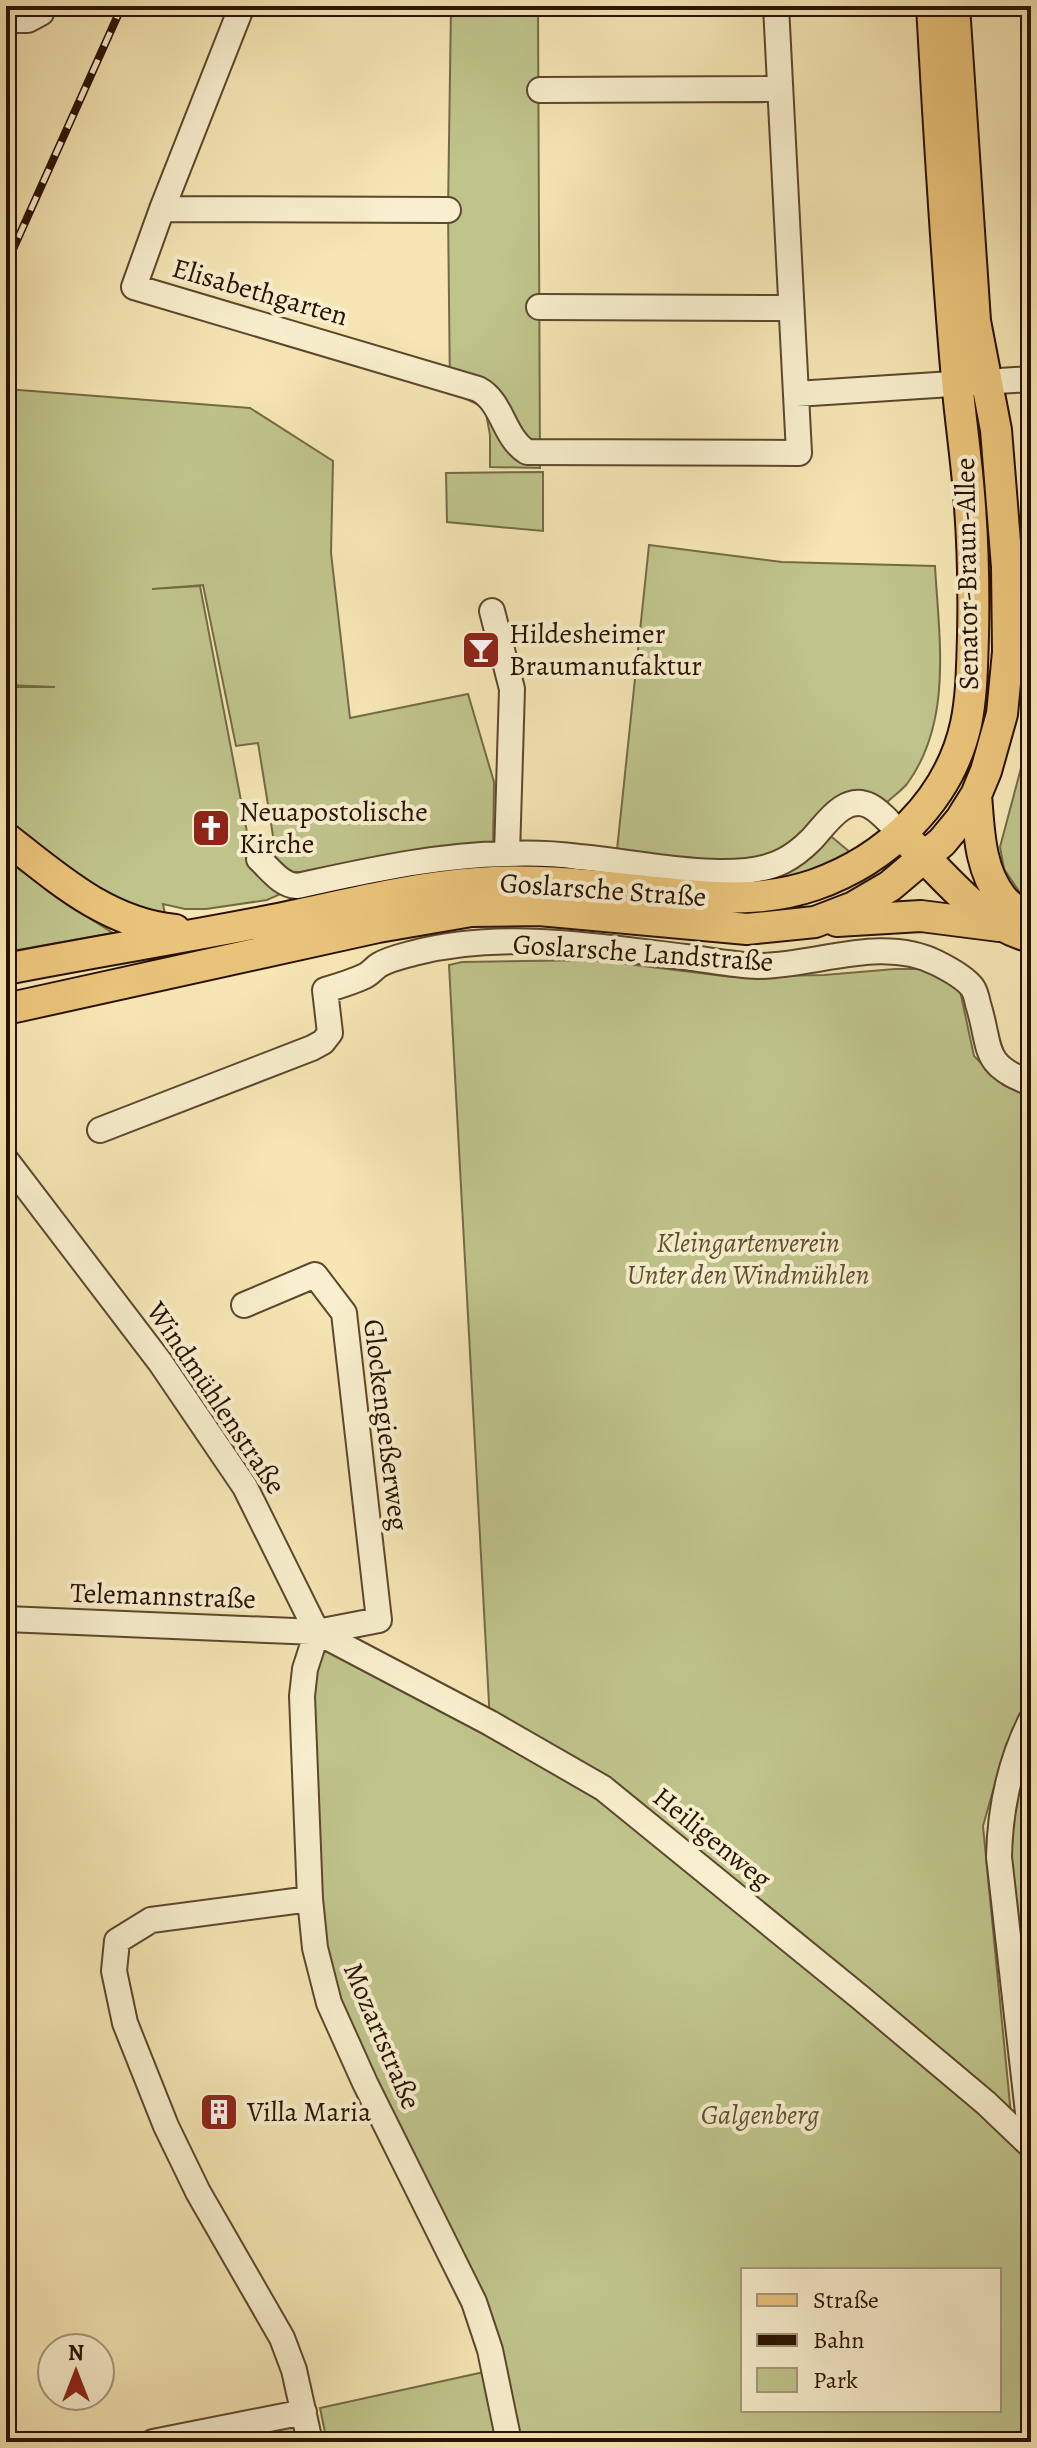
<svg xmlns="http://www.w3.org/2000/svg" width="1037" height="2448" font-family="Alegreya,serif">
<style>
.green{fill:#bfc48b;stroke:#746b46;stroke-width:2;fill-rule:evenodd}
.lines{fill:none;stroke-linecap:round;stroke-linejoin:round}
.minor-casing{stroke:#5d472d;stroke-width:28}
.major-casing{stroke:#2a1200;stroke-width:34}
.minor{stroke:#f8efce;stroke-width:24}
.major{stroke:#eac37a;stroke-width:30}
.rail-casing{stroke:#2a1200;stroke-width:8}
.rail{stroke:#f8efce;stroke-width:5;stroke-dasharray:15;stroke-linecap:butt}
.labels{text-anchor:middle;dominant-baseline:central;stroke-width:8;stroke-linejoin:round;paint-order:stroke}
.street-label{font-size:28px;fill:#2a1200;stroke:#f8efce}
.poi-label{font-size:28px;fill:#2a1200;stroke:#f8efce;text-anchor:start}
.park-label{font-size:28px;font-style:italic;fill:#5e5031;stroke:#f8efce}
</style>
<rect width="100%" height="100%" fill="#f5e6b4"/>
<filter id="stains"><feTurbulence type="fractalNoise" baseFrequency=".0025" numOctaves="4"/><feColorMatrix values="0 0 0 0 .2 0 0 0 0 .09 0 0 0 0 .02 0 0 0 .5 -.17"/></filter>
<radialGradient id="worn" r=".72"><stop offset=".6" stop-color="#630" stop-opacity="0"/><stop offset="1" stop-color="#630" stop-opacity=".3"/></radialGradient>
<path class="green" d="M451,6H538L540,468L490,467V435L485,408L450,391L448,210Z
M6,389L250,408L333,461L331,553L350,718L468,694L494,782L493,848L310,872H294L285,892L267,900L206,909H185L163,904L166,919L124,909L6,829V687H55L6,685ZM203,585L236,746L258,743L275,848L251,853L200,586L152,589Z
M1031,405V540L1025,412Z
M543,472V531L447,522L446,473Z
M649,545L782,562L935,566C939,638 953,721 907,784C901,791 891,798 884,805L875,798L776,855L749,863L682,859L617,850Z
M1031,720V905L1027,903L1004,869L1000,847L1029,738Z
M827,833L851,853L820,867L766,885L714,880Z
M6,860L81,913L113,933L6,952Z
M594,960L732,977L824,975L895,969H929L959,986L974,1056L1003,1085L1031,1097V1703L1006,1745L983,1826L1012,2125L1031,2167V2442H509L490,2350L329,2003L305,1669L317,1632L490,1722L449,965L462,962ZM743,2270H999V2410H743Z
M1031,1750V2057L1018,1944L1009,1829L1018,1784Z
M484,2372L497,2442H327L320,2408Z
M294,2423L306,2442H174Z"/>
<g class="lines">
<g class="minor-casing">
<path id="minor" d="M242,6L162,209L134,287L478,389C503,402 503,437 527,452L799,453L776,6
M6,20H28L41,13L42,6
M540,90L780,89
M162,209L448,210
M539,307L791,308
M796,394L1031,379
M492,611L512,689L507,854
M259,859C271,870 281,885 297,886C367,871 436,855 507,854C531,853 556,854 579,857C633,861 735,886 783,861C793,856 804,847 812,839C826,824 845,793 870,806C882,812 891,825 901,834
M100,1130L312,1048L323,1042L330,1033L325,990C339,986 352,982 365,976C371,973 374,968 379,965C389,959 403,956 414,953C502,930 596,946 685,957C709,960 734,965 758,966C816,966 881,935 937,963C949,969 964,977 972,987C975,991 977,999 978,1004C992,1048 980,1065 1031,1083
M6,1160L160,1362L245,1487L317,1632L379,1620L344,1313L315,1275L244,1305
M6,1619L317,1632L490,1723L603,1788L861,1998L986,2103L1031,2146
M317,1632L305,1669L302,1696L310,1899L315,1948L329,2003L365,2083L474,2302L490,2350L509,2442
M1031,1720C1009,1764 1000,1808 999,1857L1031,2139
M310,1899L151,1920L117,1941L114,1971L125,2023L166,2126L198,2192L282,2338L294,2370L310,2442
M153,2442L304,2412"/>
</g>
<g class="major-casing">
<path id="major" d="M976,795C979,829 979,869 1002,898C1009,907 1022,915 1031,922
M6,838C58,879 107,923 175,930
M911,844C948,879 980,924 1031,937
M837,921L921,916L999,926
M6,969C93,952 181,938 268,921C338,907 407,888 478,883C538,878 596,886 656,892C710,898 761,903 814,885C886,860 949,801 966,724C972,695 972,666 973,636C974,589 973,541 969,494C966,455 960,417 957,379C946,255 939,130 932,6
M6,1009L378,927L471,911L539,910L747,929L815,922L854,907L890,886L942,842L961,819L976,795L986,771L1002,714L1008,652L1007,567L996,430L975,321L954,6"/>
</g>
<use href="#minor" class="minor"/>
<use href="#major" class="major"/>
<g class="rail-casing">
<path id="rail" d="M6,265L122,6"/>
</g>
<use href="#rail" class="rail"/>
</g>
<defs>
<g id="bar-square" transform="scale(2)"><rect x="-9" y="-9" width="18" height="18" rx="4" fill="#8f2418" stroke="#f8efce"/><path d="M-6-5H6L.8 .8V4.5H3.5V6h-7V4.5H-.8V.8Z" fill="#fff"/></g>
<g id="church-square" transform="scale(2)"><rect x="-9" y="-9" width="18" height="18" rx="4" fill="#8f2418" stroke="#f8efce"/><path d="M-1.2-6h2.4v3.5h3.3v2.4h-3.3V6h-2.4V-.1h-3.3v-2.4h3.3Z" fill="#fff"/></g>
<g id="building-square" transform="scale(2)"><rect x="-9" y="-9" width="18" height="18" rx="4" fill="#8f2418" stroke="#f8efce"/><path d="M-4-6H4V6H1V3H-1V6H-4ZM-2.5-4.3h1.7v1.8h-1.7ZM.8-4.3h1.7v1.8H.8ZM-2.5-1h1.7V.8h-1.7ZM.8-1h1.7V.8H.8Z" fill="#fff"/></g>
</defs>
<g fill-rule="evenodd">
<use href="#bar-square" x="481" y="650"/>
<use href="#church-square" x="211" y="828"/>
<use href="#building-square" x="219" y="2112"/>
</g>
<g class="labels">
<g class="street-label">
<text transform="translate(260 292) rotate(16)">Elisabethgarten</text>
<text transform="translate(967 574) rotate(-91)">Senator-Braun-Allee</text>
<text transform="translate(603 890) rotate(4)">Goslarsche Straße</text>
<text transform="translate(643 953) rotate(4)">Goslarsche Landstraße</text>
<text transform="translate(216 1398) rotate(56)">Windmühlenstraße</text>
<text transform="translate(386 1425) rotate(83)">Glockengießerweg</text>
<text transform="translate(163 1596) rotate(2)">Telemannstraße</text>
<text transform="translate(712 1838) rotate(39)">Heiligenweg</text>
<text transform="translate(382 2036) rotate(67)">Mozartstraße</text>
</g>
<g class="poi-label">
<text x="509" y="634">Hildesheimer<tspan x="509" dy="32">Braumanufaktur</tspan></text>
<text x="239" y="812">Neuapostolische<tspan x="239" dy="32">Kirche</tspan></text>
<text x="247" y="2112">Villa Maria</text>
</g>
<g class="park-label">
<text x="748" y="1243">Kleingartenverein<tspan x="748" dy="32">Unter den Windmühlen</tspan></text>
<text x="760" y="2115">Galgenberg</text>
</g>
</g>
<rect width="1037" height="2448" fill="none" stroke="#f5e6b4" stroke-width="32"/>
<rect x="8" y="8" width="1021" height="2432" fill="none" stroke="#2a1200" stroke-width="4"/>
<rect x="16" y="16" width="1005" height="2416" fill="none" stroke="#2a1200" stroke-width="2"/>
<rect x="741" y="2268" width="260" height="144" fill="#f8efce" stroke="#a6977c" stroke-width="2"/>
<rect x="757" y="2294" width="40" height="12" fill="#eac37a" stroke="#a6977c" stroke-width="2"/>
<text x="813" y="2308" font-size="24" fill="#2a1200">Straße</text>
<rect x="757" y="2334" width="40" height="12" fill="#2a1200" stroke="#a6977c" stroke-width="2"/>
<text x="813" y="2348" font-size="24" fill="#2a1200">Bahn</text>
<rect x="757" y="2368" width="40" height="24" fill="#bfc48b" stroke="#a6977c" stroke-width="2"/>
<text x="813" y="2388" font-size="24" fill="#2a1200">Park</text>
<g transform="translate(76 2372)"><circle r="38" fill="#f8efce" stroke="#a6977c" stroke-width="2"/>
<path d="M0-6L14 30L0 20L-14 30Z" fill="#8f2418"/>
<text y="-12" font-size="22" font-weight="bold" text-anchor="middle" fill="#2a1200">N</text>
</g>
<rect width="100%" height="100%" filter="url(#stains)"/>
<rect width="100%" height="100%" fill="url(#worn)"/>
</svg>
